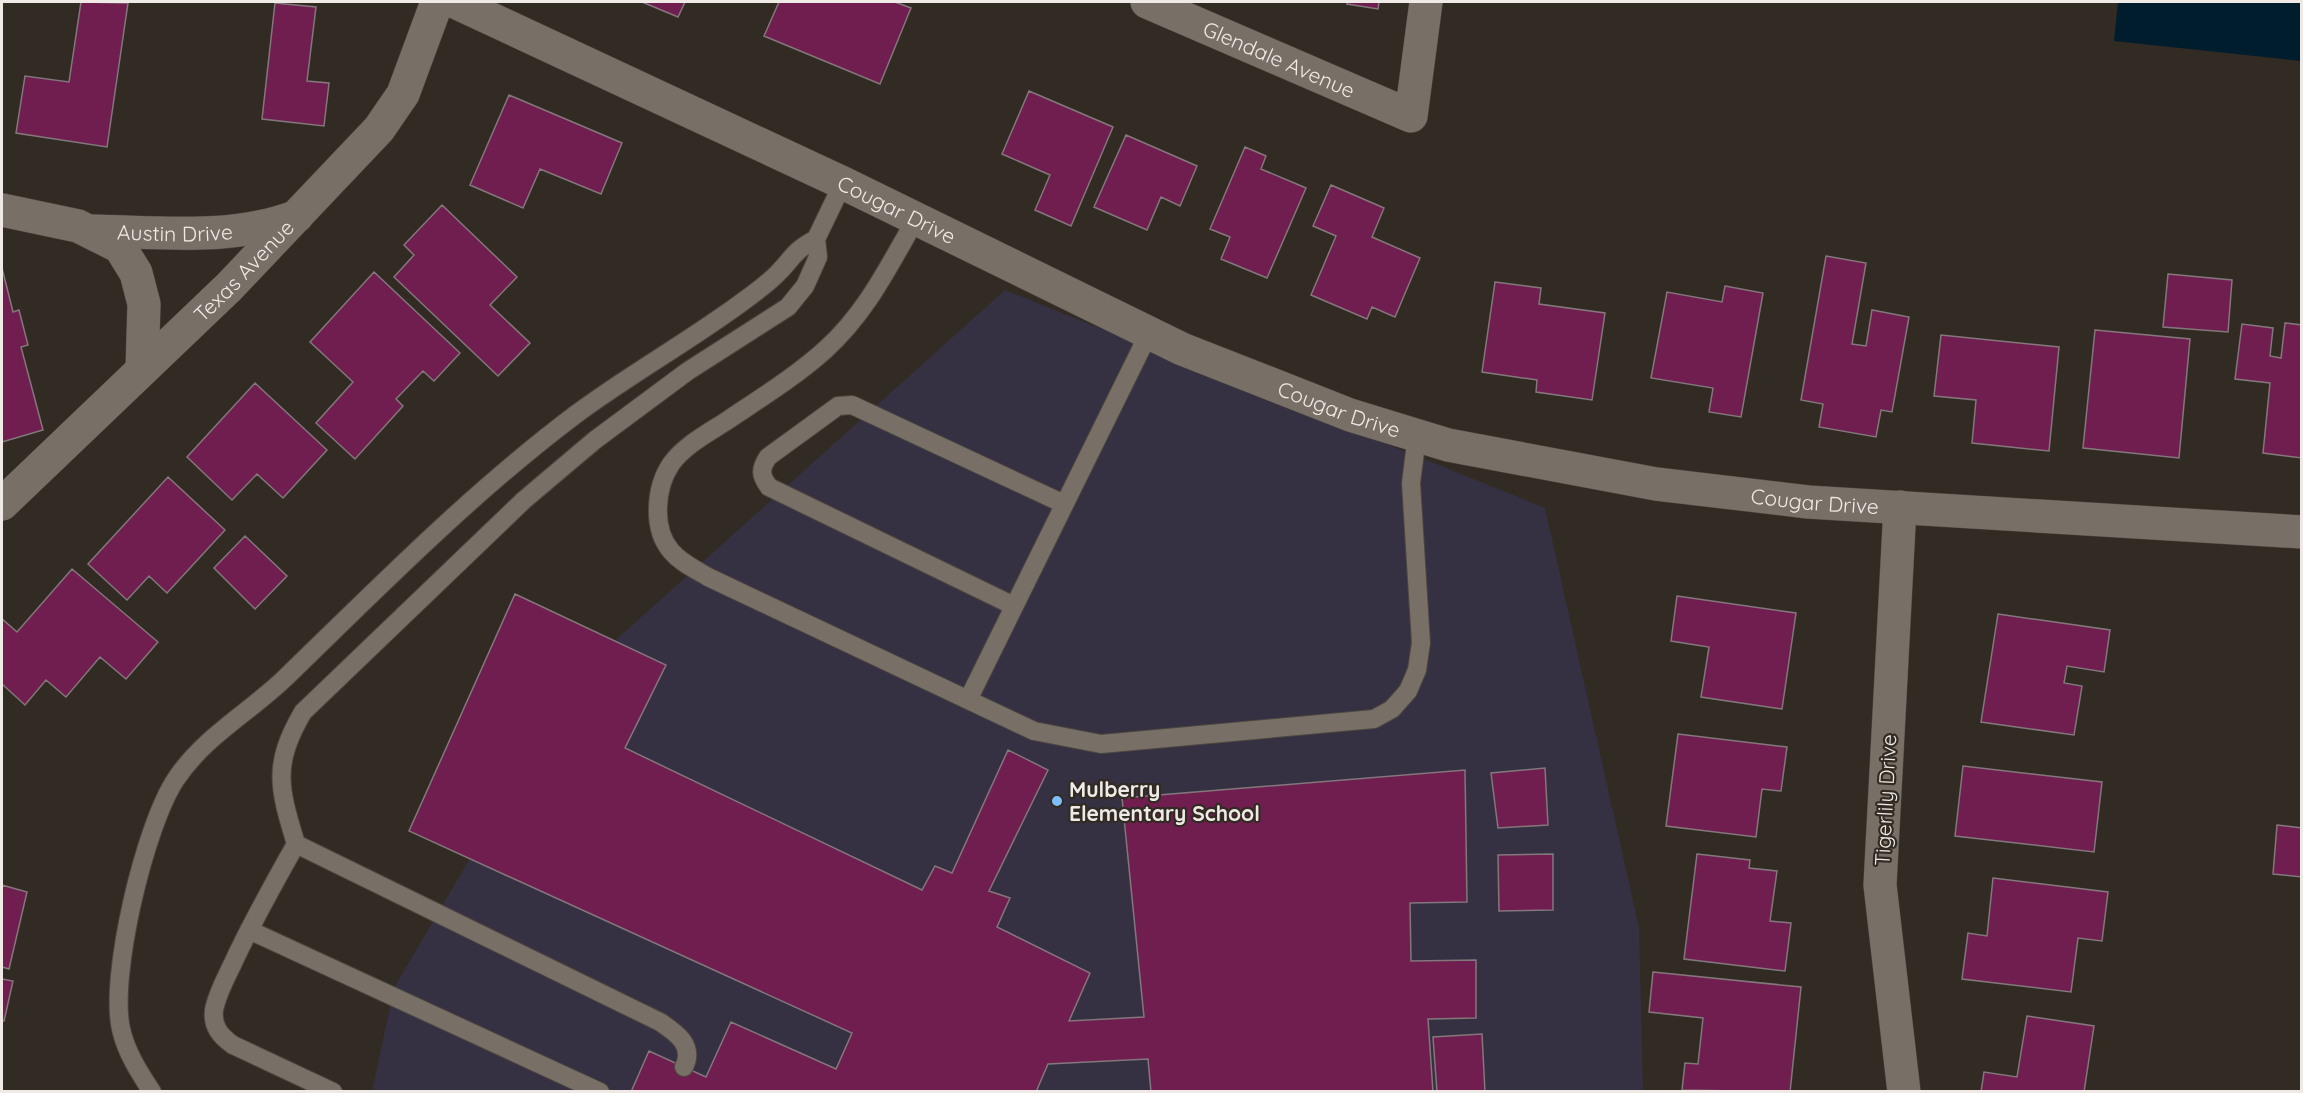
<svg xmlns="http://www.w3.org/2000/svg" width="2303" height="1093" font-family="Quicksand,sans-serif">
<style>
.education{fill:#363142}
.water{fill:#001d2d}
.building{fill:#701e4f;stroke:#83777c;stroke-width:1.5}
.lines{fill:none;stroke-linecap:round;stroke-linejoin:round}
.lane-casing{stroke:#4d4741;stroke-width:20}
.street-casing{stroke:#4d4741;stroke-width:34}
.lane{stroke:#787067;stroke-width:18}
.street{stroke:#787067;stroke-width:33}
.poi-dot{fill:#7fbdfa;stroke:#322b24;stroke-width:2}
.labels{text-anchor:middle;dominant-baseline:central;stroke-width:4.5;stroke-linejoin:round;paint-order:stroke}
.street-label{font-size:21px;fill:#efeae5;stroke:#322b24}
.poi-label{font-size:21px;font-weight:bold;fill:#efeae5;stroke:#322b24;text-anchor:start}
</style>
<rect width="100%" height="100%" fill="#322b24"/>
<path class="education" d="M1005,290L1545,508L1639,928L1643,1091L372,1092L394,988L578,674Z"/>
<path class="water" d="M2118,2H2301V61L2114,41Z"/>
<path class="building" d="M81,2L128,3L107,147L16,133L25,76L69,82Z
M642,2H685L678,17Z
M779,2H895L911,8L880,84L764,36Z
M1347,2H1379L1378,9L1347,4Z
M275,3L316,7L307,81L329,83L324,126L262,119Z
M1029,91L1113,127L1071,226L1035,210L1050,175L1002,154Z
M509,95L622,143L601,194L540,169L523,208L470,185Z
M1126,135L1197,166L1180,206L1161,197L1147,230L1094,207Z
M1245,147L1266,156L1261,169L1306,188L1267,278L1221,259L1230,237L1210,229Z
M1331,185L1384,208L1372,237L1420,258L1395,317L1372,307L1367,319L1311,295L1336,236L1313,226Z
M442,205L517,277L490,305L530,343L498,376L394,277L414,255L404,245Z
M1826,256L1866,263L1852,344L1866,346L1872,310L1909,317L1892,412L1881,410L1876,437L1819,427L1823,404L1801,400Z
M2,268L13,312L19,310L28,345L21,347L43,430L2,442Z
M374,272L460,353L434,381L423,371L396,399L403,406L355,459L316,423L353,382L310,342Z
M2168,274L2232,280L2228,332L2163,327Z
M1495,282L1541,288L1539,304L1605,313L1592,400L1536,392L1537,380L1482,372Z
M1725,286L1763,293L1741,417L1709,412L1713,388L1651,378L1667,292L1722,302Z
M2285,323L2302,325V458L2263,453L2270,383L2235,379L2242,324L2273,328L2270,356L2281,358Z
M2095,330L2190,339L2179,458L2083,448Z
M1941,335L2059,347L2049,451L1972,443L1976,400L1934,396Z
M255,383L327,450L283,498L257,474L232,500L187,457Z
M168,477L225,530L167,593L149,576L127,600L88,564Z
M245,536L287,576L255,609L214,568Z
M72,569L158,642L126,679L100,657L66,697L46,680L25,705L2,684V619L17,632Z
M515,594L666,665L625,748L922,890L935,866L952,873L1008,750L1048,770L989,891L1010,898L997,927L1090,973L1069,1021L1144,1017L1122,798L1465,770L1467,902L1410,903L1411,961L1476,960V1018L1428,1019L1433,1092H1151L1148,1059L1048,1064L1036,1092H631L649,1051L706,1077L731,1022L836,1069L852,1033L409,831Z
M1677,596L1796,613L1782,709L1701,697L1709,647L1671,641Z
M1998,614L2110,630L2104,672L2067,666L2064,683L2082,686L2074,735L1981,722Z
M1678,734L1787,747L1781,791L1762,789L1756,837L1666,826Z
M1963,766L2102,782L2094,852L1955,836Z
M1545,768L1548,825L1498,828L1491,773Z
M2277,825L2302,828V877L2273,874Z
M1553,854V910L1499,911L1498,855Z
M1697,854L1750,860L1749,868L1777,871L1770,921L1791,923L1785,971L1684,959Z
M1993,878L2108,892L2102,941L2078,938L2071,992L1962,979L1968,933L1987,936Z
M2,885L27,892L9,969L2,967Z
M1653,972L1801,987L1790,1092L1682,1090L1685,1063L1698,1064L1703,1018L1649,1012Z
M2,979L13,981L4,1021H2Z
M2027,1016L2094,1026L2084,1092H1981L1984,1072L2017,1077Z
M1482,1034L1485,1092H1437L1433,1037Z"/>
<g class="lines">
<g class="lane-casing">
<path id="lane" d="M916,219C888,267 867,312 825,350C795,377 759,399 725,422C706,434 684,446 671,464C655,488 652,529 671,551C681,563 695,569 708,577L1034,731L1101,744L1374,719L1392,709L1408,691L1417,670L1421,643L1411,483L1417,436
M1014,606L769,487C760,475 760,469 768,457L838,406L852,405L1064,504
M968,700L1149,333
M296,844L660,1022C675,1032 695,1045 684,1067
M249,930L600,1092
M152,1092C139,1072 126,1052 121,1029C109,976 145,825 176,779C203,738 248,713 283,680C377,589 470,494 575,415C630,374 690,341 745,300C756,292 768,283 777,274C794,257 793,251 816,239
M333,1092L233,1045C220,1036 212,1026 214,1010C217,994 226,978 233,963C252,922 274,883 296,844C279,788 272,765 303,712L524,500L595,440L688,371L788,307L805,286L818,257L816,239L843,183"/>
</g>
<g class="street-casing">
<g id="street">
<path id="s1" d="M455,2L843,183L1182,349L1350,415L1448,445L1656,484L1808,502L2302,532"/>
<path id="s2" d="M1147,2L1411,116L1426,2"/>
<path d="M2,210L78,226L120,247L136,273L144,304L142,370"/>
<path id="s3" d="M93,231C160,232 233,241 297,216"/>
<path id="s4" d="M2,504L229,287L379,129L403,94L437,2"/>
<path d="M1900,507L1880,885L1904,1092"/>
</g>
</g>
<use href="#lane" class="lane"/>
<use href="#street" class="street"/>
</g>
<circle class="poi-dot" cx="1057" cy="801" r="6"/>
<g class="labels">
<g class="street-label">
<text stroke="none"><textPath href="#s2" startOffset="144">Glendale Avenue</textPath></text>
<text stroke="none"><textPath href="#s1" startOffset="488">Cougar Drive</textPath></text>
<text stroke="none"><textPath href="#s3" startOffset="82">Austin Drive</textPath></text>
<text stroke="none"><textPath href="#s4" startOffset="336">Texas Avenue</textPath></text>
<text stroke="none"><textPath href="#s1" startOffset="974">Cougar Drive</textPath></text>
<text stroke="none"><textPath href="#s1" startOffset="1460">Cougar Drive</textPath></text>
<text transform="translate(1885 800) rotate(-87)">Tigerlily Drive</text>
</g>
<g class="poi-label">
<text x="1069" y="789">Mulberry<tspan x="1069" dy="24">Elementary School</tspan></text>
</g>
</g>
<rect width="2303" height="1093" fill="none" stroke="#efeae5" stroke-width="6"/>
</svg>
